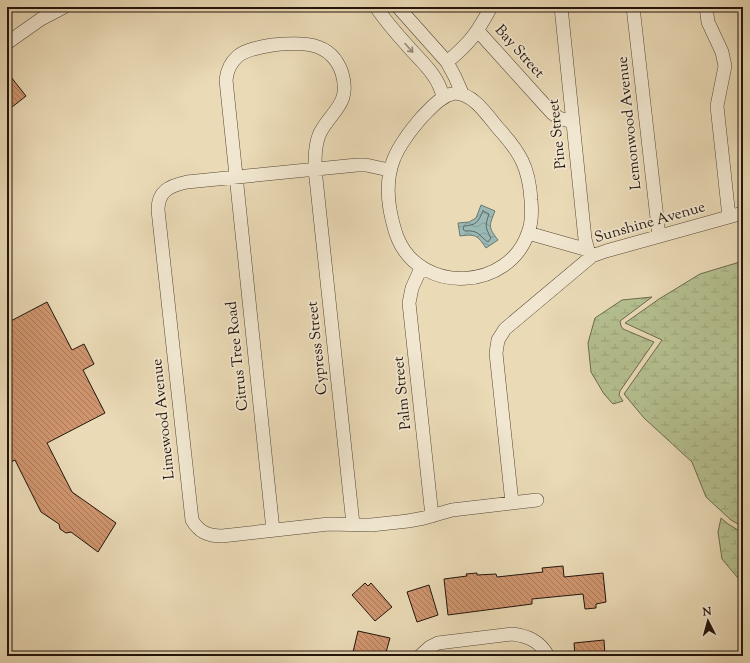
<svg xmlns="http://www.w3.org/2000/svg" width="750" height="663" font-family="'Sorts Mill Goudy',serif">
<style>
.wetland{fill:url(#wetland-marsh);stroke:#6c6a4e}
.water{fill:url(#water-waves);stroke:#6a7771}
.lines{fill:none;stroke-linecap:round;stroke-linejoin:round}
.shore{stroke:#5e6660;stroke-width:1}
.building{fill:url(#building-back-hatch);stroke:#22140c}
.minor-casing{stroke:#544636;stroke-width:14}
.minor{stroke:#f1e7d0;stroke-width:13}
.oneway{stroke:#948878}
.labels{text-anchor:middle;dominant-baseline:central;stroke-width:3.5;stroke-linejoin:round;paint-order:stroke}
.street-label{font-size:15px;fill:#22140c;stroke:#f1e7d0}
</style>
<defs>
<pattern id="wetland-marsh" width="20" height="14" patternUnits="userSpaceOnUse"><rect width="20" height="14" fill="#b5c090"/><path d="M1 5h8M5 5V1M11 12h8M15 12V8" fill="none" stroke="#9ba47b"/></pattern>
<pattern id="water-waves" width="16" height="10" patternUnits="userSpaceOnUse"><rect width="16" height="10" fill="#9ab9b5"/><path d="M0 5q4-4 8 0t8 0" fill="none" stroke="#849e9a"/></pattern>
<pattern id="building-back-hatch" width="6" height="6" patternUnits="userSpaceOnUse"><rect width="6" height="6" fill="#d0966f"/><path d="M-1 5l2 2M0 0l6 6M5-1l2 2" fill="none" stroke="#a8795a"/></pattern>
</defs>
<rect width="100%" height="100%" fill="#eadab6"/>
<filter id="stains"><feTurbulence type="fractalNoise" baseFrequency=".005" numOctaves="4"/><feColorMatrix values="0 0 0 0 .2 0 0 0 0 .09 0 0 0 0 .02 0 0 0 .5 -.17"/></filter>
<radialGradient id="worn" r=".72"><stop offset=".6" stop-color="#630" stop-opacity="0"/><stop offset="1" stop-color="#630" stop-opacity=".3"/></radialGradient>
<path class="wetland" d="M743,261V527L731,520L706,497L692,462L644,418L624,394L662,340L625,323L659,299L700,274Z
M652,297L620,321L621,326L623,329L654,342L620,391L619,395L623,401L613,404L604,394L591,372L588,343L595,318L622,300Z
M721,518L728,524L743,533V584L722,559L718,532Z"/>
<path class="water" d="M481,205L495,211C489,226 488,227 498,240L486,248C477,235 476,234 460,236L458,223L469,222L476,218Z"/>
<g class="lines">
<path class="shore" d="M483,211L489,214C485,226 485,227 491,238L488,242C478,235 479,230 465,231L463,229L464,226C477,225 478,222 483,211Z"/>
</g>
<path class="building" d="M7,72L26,96L7,111Z
M47,302L72,350L84,344L94,364L83,370L105,413L47,443L72,492L116,523L98,552L71,532L66,533L60,529L59,524L41,512L15,460L11,462L7,455V323Z
M563,566L564,577L603,573L606,602L596,604V608L585,609L583,594L532,599V604L448,615L444,579L467,576L466,574L477,573V575L496,574L497,577L543,572L542,568Z
M365,583L368,586L371,583L392,607L375,621L352,595Z
M429,585L438,615L417,622L407,592Z
M358,631L390,638L385,656H370L353,652Z
M604,640L605,656H575L574,643Z"/>
<g class="lines">
<g class="minor-casing">
<path id="minor" d="M376,7C385,20 395,32 406,44C420,61 438,74 443,97
M398,7L447,62L455,77L462,93
M561,7L585,239L588,250L592,256
M633,7L659,236
M706,7L708,22L722,52L725,66L717,106L729,217
M478,31L552,113L559,118L573,122
M7,43L41,19L64,7
M447,62C470,43 477,33 491,7
M455,93C474,94 487,115 498,128C520,152 529,167 531,200C532,211 532,223 528,233C509,290 422,295 398,239C394,230 392,220 390,210C383,169 396,147 422,117C432,107 441,96 455,93Z
M389,170L366,165H357L187,182C169,186 158,191 158,210L192,520C199,532 208,536 222,536L329,524L371,525L408,521L424,518L452,510L537,500
M528,233L588,250
M421,268L412,288L409,303L432,516
M512,503L496,353L498,340L505,329L592,256L606,251L743,213
M273,530L226,80C227,71 231,62 238,56C247,49 261,47 272,45C300,42 331,40 342,73C351,104 332,110 320,133C315,144 315,157 315,169L353,524
M420,656L430,647L438,643L512,634C528,636 540,641 548,656"/>
</g>
<use href="#minor" class="minor"/>
</g>
<defs><path id="oneway-shaft" d="M-6 0H5M1.5-3L5.5 0L1.5 3" fill="none" stroke-width="1.6" stroke-linecap="round" stroke-linejoin="round"/></defs>
<use class="oneway" href="#oneway-shaft" transform="translate(409 48) rotate(48)"/>
<g class="labels">
<g class="street-label">
<text transform="translate(519 52) rotate(48)">Bay Street</text>
<text transform="translate(630 123) rotate(-96)">Lemonwood Avenue</text>
<text transform="translate(558 134) rotate(-96)">Pine Street</text>
<text transform="translate(650 223) rotate(-16)">Sunshine Avenue</text>
<text transform="translate(318 348) rotate(-96)">Cypress Street</text>
<text transform="translate(238 356) rotate(-96)">Citrus Tree Road</text>
<text transform="translate(403 393) rotate(-96)">Palm Street</text>
<text transform="translate(164 419) rotate(-96)">Limewood Avenue</text>
</g>
</g>
<rect width="750" height="663" fill="none" stroke="#eadab6" stroke-width="24"/>
<rect x="8" y="8" width="734" height="647" fill="none" stroke="#22140c" stroke-width="2"/>
<rect x="12" y="12" width="726" height="639" fill="none" stroke="#22140c"/>
<g transform="translate(708 621) rotate(354)" stroke="#f1e7d0" stroke-width="3" paint-order="stroke">
<path d="M0-3L7 15L0 10L-7 15Z" fill="#22140c"/>
<text y="-6" font-size="11" font-weight="bold" text-anchor="middle" fill="#22140c">N</text>
</g>
<rect width="100%" height="100%" filter="url(#stains)"/>
<rect width="100%" height="100%" fill="url(#worn)"/>
</svg>
